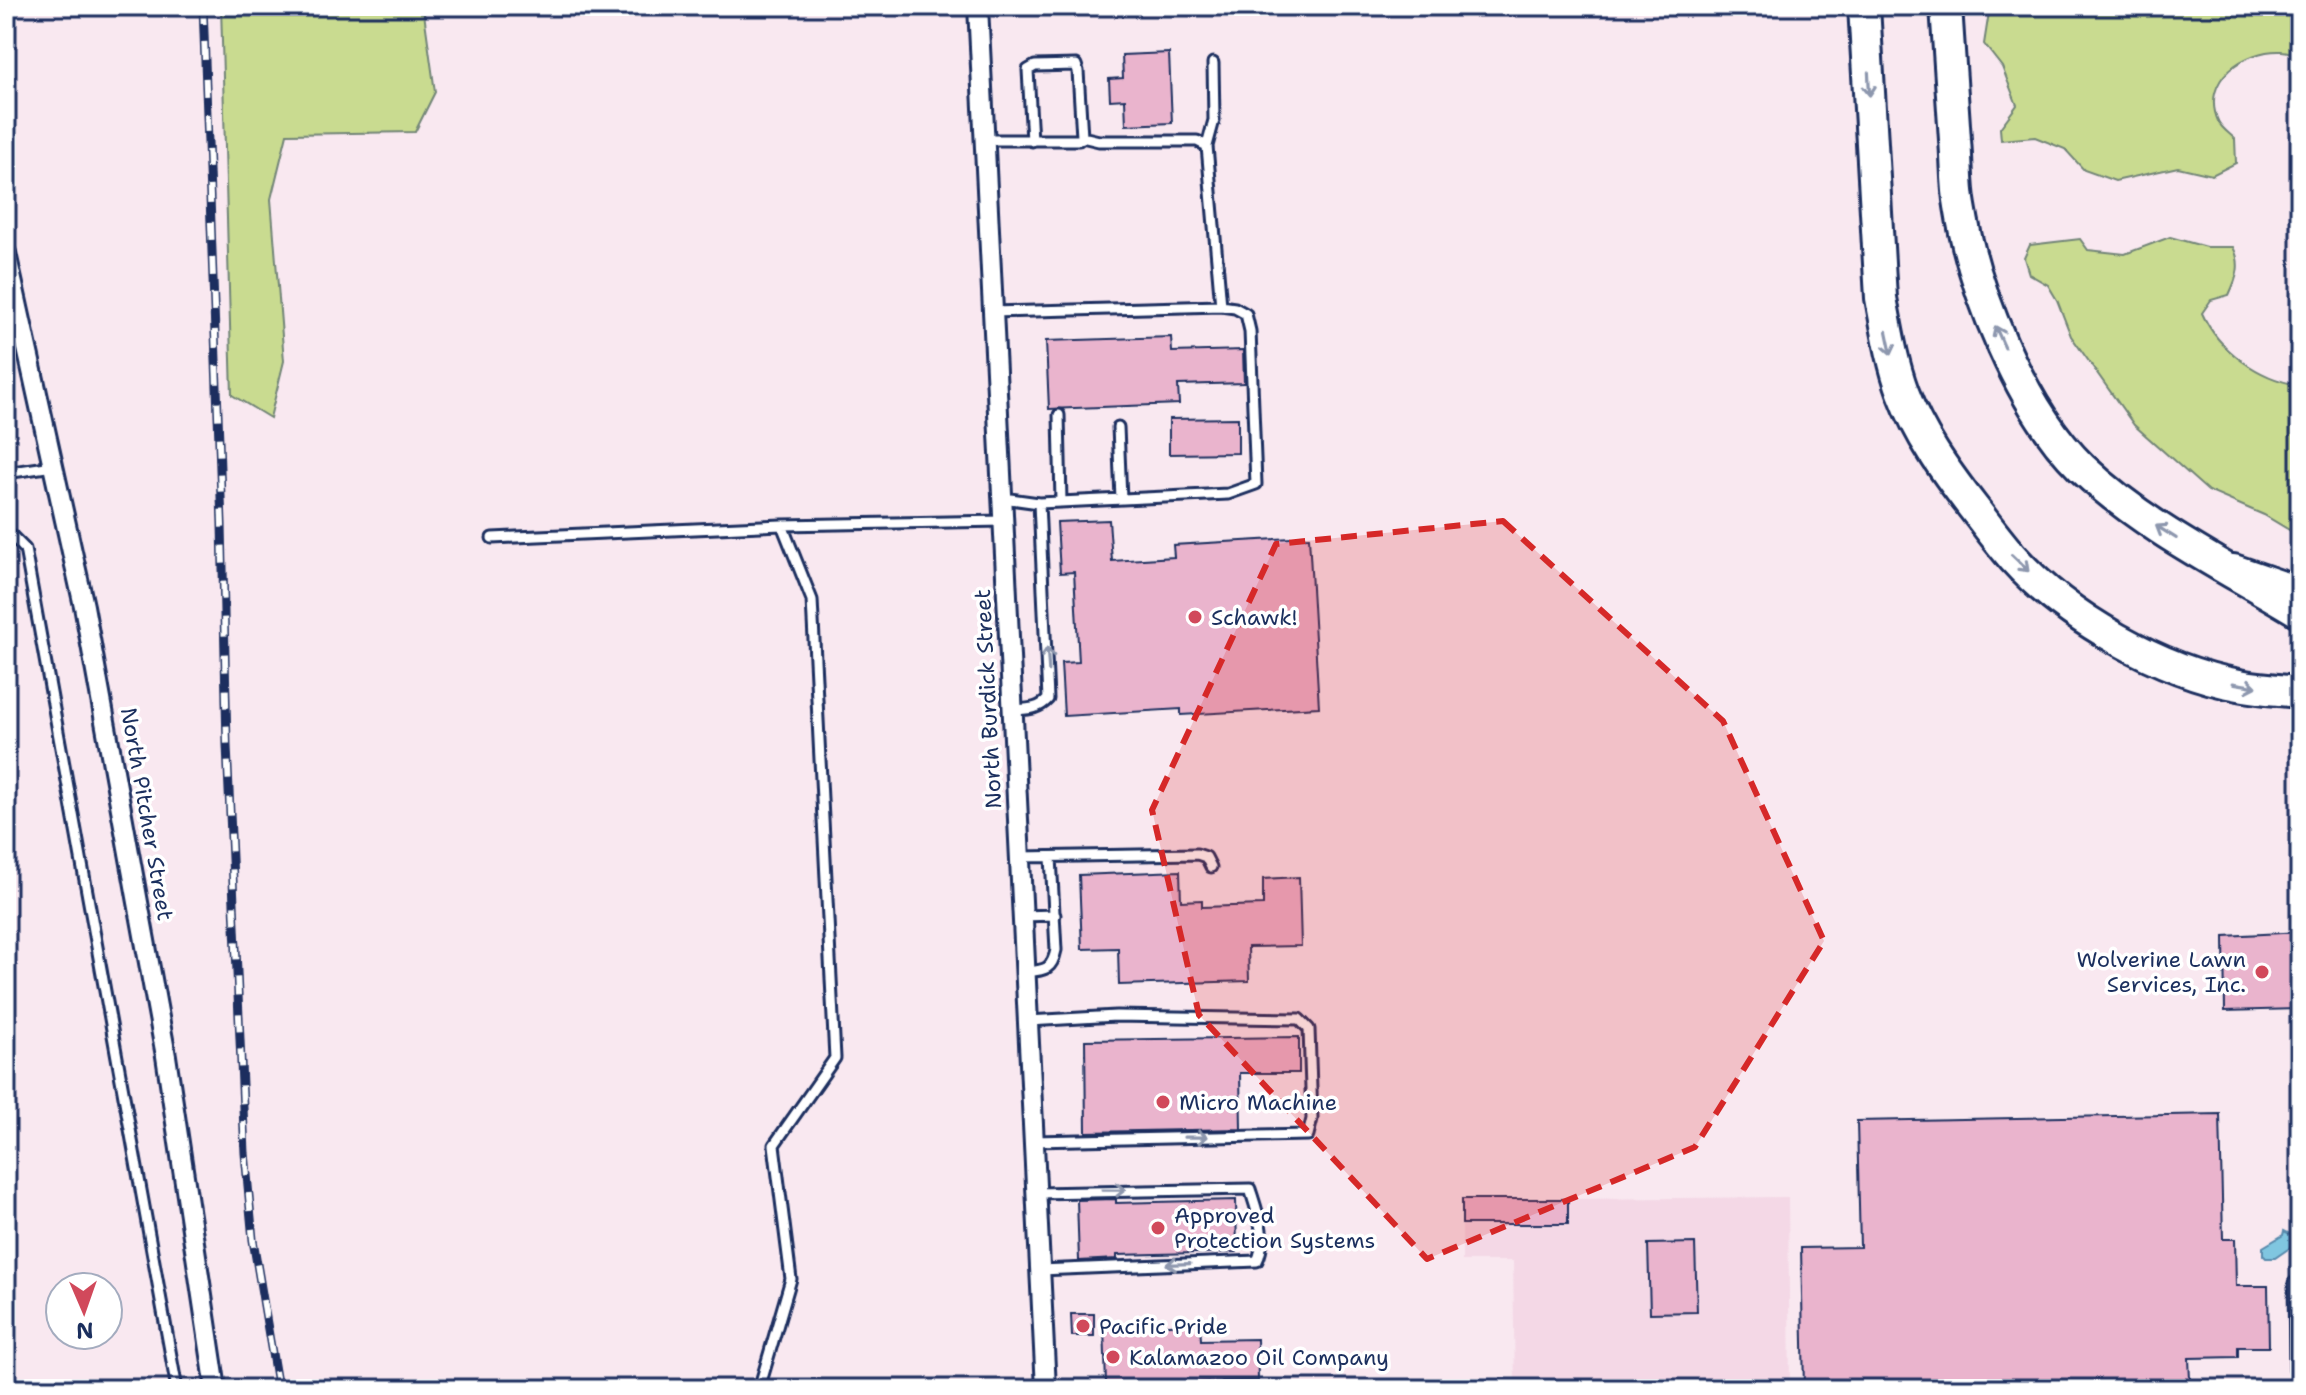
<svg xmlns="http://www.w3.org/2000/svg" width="2306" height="1395" font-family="'Shantell Sans',sans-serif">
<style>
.built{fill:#f4d8e6}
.green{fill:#c9db90;stroke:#728577;stroke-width:2}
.water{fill:#80c6e0;stroke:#588aac;stroke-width:2}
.building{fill:#eab4cd;stroke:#1b2f5e;stroke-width:2}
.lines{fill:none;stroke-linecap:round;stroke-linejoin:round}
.service-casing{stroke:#1b2f5e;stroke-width:15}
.minor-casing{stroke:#1b2f5e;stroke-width:24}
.trunk-casing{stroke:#1b2f5e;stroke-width:36}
.motorway-casing{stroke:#1b2f5e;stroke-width:38}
.service{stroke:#fff;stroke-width:9}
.minor{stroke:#fff;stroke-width:18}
.trunk{stroke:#fff;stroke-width:30}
.motorway{stroke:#fff;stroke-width:32}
.rail-casing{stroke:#1b2f5e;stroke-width:9}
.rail{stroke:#fff;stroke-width:6;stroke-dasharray:18;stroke-linecap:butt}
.oneway{stroke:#8d97ae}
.marked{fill:#d62828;fill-opacity:0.2;stroke:#d62828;stroke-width:6;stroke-dasharray:16 10;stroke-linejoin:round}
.poi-dot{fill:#d1495b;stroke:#fff;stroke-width:3}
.labels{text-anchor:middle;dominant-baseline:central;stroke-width:7;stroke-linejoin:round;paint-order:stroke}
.poi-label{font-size:22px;fill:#1b2f5e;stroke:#fff;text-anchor:start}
.street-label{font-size:22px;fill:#1b2f5e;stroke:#fff}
</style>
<rect width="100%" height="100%" fill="#f9e8f0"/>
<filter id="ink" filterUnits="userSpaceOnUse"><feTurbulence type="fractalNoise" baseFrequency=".0125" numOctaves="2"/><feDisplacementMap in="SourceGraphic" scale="16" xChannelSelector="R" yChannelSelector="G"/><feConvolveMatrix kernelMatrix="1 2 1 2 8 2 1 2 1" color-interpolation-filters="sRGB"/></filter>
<g filter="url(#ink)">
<path class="built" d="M1788,1197L1790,1389H1515L1513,1261H1462V1224H1568V1199Z"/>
<path class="green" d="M221,6H423L435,92L415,132L287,134L271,199L284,361L270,418L232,395Z
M1990,6H2251L2300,12V55C2294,54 2287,51 2282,51C2245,49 2200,80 2218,121C2221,128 2230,134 2235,139L2236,163L2212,175L2178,167L2115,181L2084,170L2065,149L2035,137L2001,140L2000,128L2017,105L2002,67L1984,44Z
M2170,237L2206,247H2233C2242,264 2237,278 2229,295L2211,300L2202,313C2218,350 2260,380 2300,385V533L2291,531L2264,515L2208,491L2134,425L2071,336L2057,300L2048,285L2029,274L2024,258L2030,245L2080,239L2088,250L2125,254Z"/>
<path class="water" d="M2284,1231L2292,1235L2291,1247L2275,1258H2266L2263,1255V1247L2283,1235Z"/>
<path class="building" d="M1169,53L1172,123L1126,125L1125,99L1110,100L1109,79L1123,78L1122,55Z
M1171,337L1172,352L1243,350L1244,383L1178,385L1179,404L1049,409L1046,341Z
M1238,418V453L1169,454V419Z
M1109,520L1112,561L1174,557L1173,545L1309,537L1319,707L1181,715V709L1064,716L1061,663L1079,662L1074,572L1060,573L1057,522Z
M1180,871L1181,901L1202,900V907L1263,905V879L1299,877L1301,946L1248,947L1249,981L1119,985L1118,948L1082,949L1079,875Z
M2300,932V1009L2225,1011L2224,936Z
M1299,1037V1073H1240L1241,1129L1086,1132L1085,1040Z
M2220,1114L2223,1239H2235L2236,1286H2268L2269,1347H2238V1357L2189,1358L2190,1380H2151V1389H1804L1801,1248L1860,1247L1857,1121Z
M1116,1199V1203L1236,1200L1237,1252L1117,1255V1259L1079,1261L1077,1200Z
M1462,1199H1568V1224H1462Z
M1695,1243L1697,1312L1650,1313L1648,1244Z
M1071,1314H1094V1336H1072Z
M1200,1324L1201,1340L1257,1339L1258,1380L1106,1384L1104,1327Z"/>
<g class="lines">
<g class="service-casing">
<path id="service" d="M1082,137L1099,141H1197L1207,146L1221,306
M983,140H1079L1082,137L1078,71L1076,65L1035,66L1028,70L1032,141
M1207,146L1214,120L1213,63
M993,312L1221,306L1235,308L1246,314L1250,331L1256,484L1228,494L1039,503L1003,498
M1059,415L1061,502
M1118,427L1121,499
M6,473L53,466
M6,530L25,549L177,1389
M492,538L782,525L1004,521
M1013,710C1027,709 1038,710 1048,699L1039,503
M1020,857L1197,854L1206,857L1211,867
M1023,916L1055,915
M1026,972C1045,970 1052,970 1056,950L1051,857
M1028,1021L1116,1016L1299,1019L1309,1029L1312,1119L1308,1135L1034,1141
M1036,1193L1250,1189C1257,1211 1268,1239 1257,1261L1040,1270
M2300,1278L2294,1283L2295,1370L2300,1373
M759,1389L791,1279L774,1145L835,1058L812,600L782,525"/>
</g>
<g class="minor-casing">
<path id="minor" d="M978,6L1046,1389
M6,253L84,606L166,1056L216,1389"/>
</g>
<g class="trunk-casing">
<path id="trunk" d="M1864,6L1881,298C1887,330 1892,362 1903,392C1919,435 1945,471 1972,506C1986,524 1999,542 2014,559C2067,618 2161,671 2239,685C2259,689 2280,690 2300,692
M1946,6C1949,51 1952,95 1955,140C1957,162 1956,185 1960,206C1973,289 2021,409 2082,468C2145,528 2226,567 2300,612"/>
</g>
<g class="motorway-casing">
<path id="motorway" d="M2233,571L2300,594"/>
</g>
<use href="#service" class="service"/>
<use href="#minor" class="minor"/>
<use href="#trunk" class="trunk"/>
<use href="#motorway" class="motorway"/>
<g class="rail-casing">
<path id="rail" d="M203,6L222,524L227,745L245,1153L253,1240L278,1389"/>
</g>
<use href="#rail" class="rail"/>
</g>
<defs><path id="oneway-shaft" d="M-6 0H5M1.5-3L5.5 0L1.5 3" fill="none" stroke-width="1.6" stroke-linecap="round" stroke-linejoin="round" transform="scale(2)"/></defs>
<g class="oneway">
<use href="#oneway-shaft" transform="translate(1869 84) rotate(87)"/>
<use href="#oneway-shaft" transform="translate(2000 337) rotate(-114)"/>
<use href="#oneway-shaft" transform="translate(1889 343) rotate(78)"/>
<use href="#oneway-shaft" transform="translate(2166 532) rotate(-148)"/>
<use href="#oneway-shaft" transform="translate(2020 563) rotate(44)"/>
<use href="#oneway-shaft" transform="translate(1048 659) rotate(-94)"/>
<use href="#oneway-shaft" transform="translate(2245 685) rotate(9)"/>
<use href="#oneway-shaft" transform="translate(1196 1137) rotate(-1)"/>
<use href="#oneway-shaft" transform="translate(1114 1190) rotate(-1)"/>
<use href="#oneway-shaft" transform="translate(1178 1264) rotate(178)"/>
</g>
</g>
<path class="marked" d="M1503,521L1723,721L1824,941L1695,1147L1427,1259L1199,1015L1152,810L1276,544Z"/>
<g class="poi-dot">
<circle cx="1195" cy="617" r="8"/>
<circle cx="2262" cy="972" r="8"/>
<circle cx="1163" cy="1102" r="8"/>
<circle cx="1158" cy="1228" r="8"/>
<circle cx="1083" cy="1326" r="8"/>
<circle cx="1113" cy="1357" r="8"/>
</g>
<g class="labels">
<g class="poi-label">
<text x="1211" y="617">Schawk!</text>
<text x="2246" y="959" text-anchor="end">Wolverine Lawn<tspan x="2246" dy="25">Services, Inc.</tspan></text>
<text x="1179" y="1102">Micro Machine</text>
<text x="1174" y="1215">Approved<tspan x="1174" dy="25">Protection Systems</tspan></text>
<text x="1099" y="1326">Pacific Pride</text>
<text x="1129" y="1357">Kalamazoo Oil Company</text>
</g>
<g class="street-label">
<text transform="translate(988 699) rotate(-93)">North Burdick Street</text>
<text transform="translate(147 814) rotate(80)">North Pitcher Street</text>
</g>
</g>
<rect width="2306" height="1395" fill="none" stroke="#fff" stroke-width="32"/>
<rect x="16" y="16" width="2274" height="1363" fill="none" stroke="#1b2f5e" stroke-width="3" filter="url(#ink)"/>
<g transform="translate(84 1311) rotate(178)"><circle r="38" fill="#ffffff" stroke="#a4acbf" stroke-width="2"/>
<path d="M0-6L14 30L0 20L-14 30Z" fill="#d1495b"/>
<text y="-12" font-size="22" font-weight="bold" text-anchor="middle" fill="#1b2f5e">N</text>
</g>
</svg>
